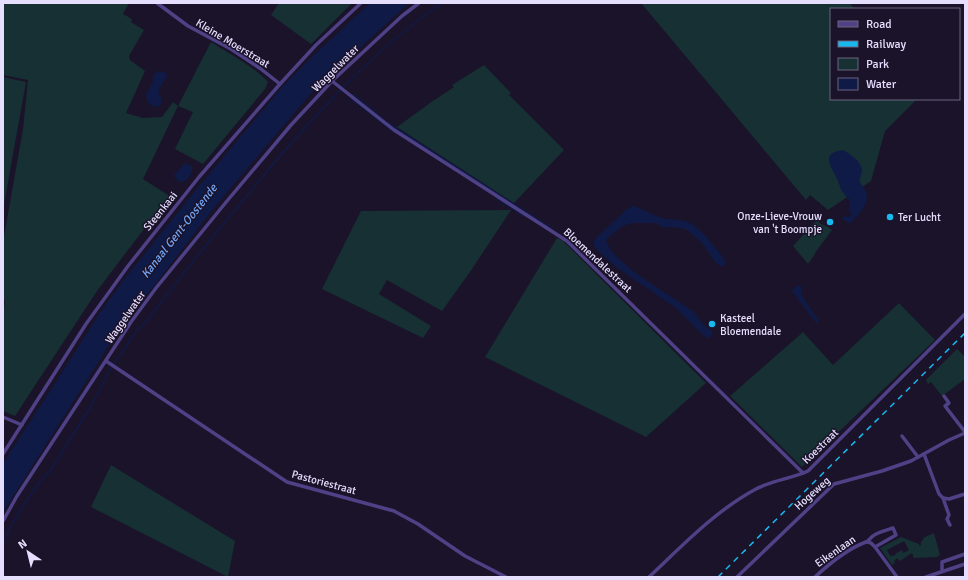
<svg xmlns="http://www.w3.org/2000/svg" width="968" height="580" font-family="Signika,sans-serif">
<style>
.green{fill:#163033;fill-rule:evenodd}
.water{fill:#0f1b46}
.lines{fill:none;stroke-linecap:round;stroke-linejoin:round}
.stream{stroke:#0f1b46;stroke-width:1.5}
.minor{stroke:#4e4185;stroke-width:3.5}
.rail{stroke:#17b9ef;stroke-width:1.5;stroke-dasharray:6 5;stroke-linecap:butt}
.poi-dot{fill:#17b9ef;stroke:#1a132a;stroke-width:1.5}
.labels{text-anchor:middle;stroke-width:3;stroke-linejoin:round;paint-order:stroke}
.street-label{font-size:11px;fill:#e6defd;stroke:#1a132a}
.poi-label{font-size:11px;fill:#e6defd;stroke:#1a132a;text-anchor:start}
.water-label{font-size:12px;font-style:italic;fill:#73a5f5;stroke:#1a132a}
</style>
<rect width="100%" height="100%" fill="#1a132a"/>
<!-- green -->
<g class="green">
<path d="M3,3H129L123,14L132,19L131,22L144,30L129,56L130,60L145,71L126,113L143,118L162,117L173,102L178,106L211,42C228,53 255,67 268,82L265,89L203,164L175,149L193,112L178,106L143,179L171,197L163,205L131,246L97,291L15,416L3,411V309L5,303L3,297V242L23,129L28,80L3,75Z"/>
<path d="M279,3H352L311,44L271,15Z"/>
<path d="M641,3H853L851,5L855,9H831V99H917L885,131L871,181L828,210L810,195L806,200Z"/>
<path d="M484,65L511,93L509,95L564,150L514,203L397,127L430,103L454,87L452,85Z"/>
<path d="M3,77L26,82L3,210Z"/>
<path d="M511,210L470,272L442,311L387,280L379,294L431,326L423,338L322,289L361,211Z"/>
<path d="M822,214L819,223L828,227L832,230L815,253V254L808,264L793,246Z"/>
<path d="M557,238L562,240L706,383L646,437L485,357Z"/>
<path d="M899,303L935,340L802,467L730,396L803,332L833,365Z"/>
<path d="M957,349L965,357V379L942,396L931,382L928,384L926,380Z"/>
<path d="M111,465L235,541L228,577L91,507Z"/>
<path d="M934,533L940,555L937,557L914,558L912,553L900,561L897,558L894,561L895,563L892,565L880,548L901,537L919,544V546L921,545V542L925,537ZM904,541L909,550L903,553L902,550L895,554L896,555L890,556L887,550Z"/>
</g>
<!-- water -->
<g class="water">
<path d="M370,3H409L314,90L217,204L113,339L3,512V463L56,382L99,314L122,282L199,186L283,86L314,55Z"/>
<path d="M160,71L166,73L167,76L158,91L162,101L160,105L154,107L148,103L146,95L153,82V75L157,72Z"/>
<path d="M843,150C850,154 861,161 862,170C862,174 859,178 860,182C861,185 864,187 865,190C872,202 859,213 852,222L849,223L842,219L844,216L848,217L852,214L849,210L850,200C848,198 846,197 844,194C840,189 839,182 836,177C830,164 821,153 843,150Z"/>
<path d="M185,163L192,166C194,173 188,180 181,183L175,178L174,175Z"/>
<path d="M633,206C644,209 652,215 662,218C669,220 677,219 684,221C699,224 717,249 726,262L724,266H720L716,263L702,243L687,230L681,228L663,227L655,223H631L623,226L610,236L606,241C614,265 673,296 695,313L701,322L713,333L710,338H708L702,334L676,308L616,267L598,251L594,246V241L597,237L627,209Z"/>
<path d="M800,285L802,290L801,295L819,321L818,322L816,323L792,291L795,287Z"/>
</g>
<g class="lines">
<!-- stream -->
<g class="stream">
<path d="M353,94L388,123L551,228"/>
<path d="M350,98L394,132"/>
<path d="M496,198L524,216"/>
<path d="M3,543L12,524L27,500L39,483L50,471L91,406L111,368L138,329L146,322C181,276 217,231 254,187C310,120 369,53 442,3"/>
</g>
<!-- minor -->
<g class="minor">
<path d="M157,3L188,26L231,49L261,69L280,84"/>
<path d="M332,81L394,130L567,241L803,473"/>
<path d="M106,361L287,482L394,511L418,524L465,556L506,577"/>
<path d="M944,396L949,403L945,406L965,432"/>
<path d="M3,417L22,425"/>
<path d="M902,436L918,457"/>
<path d="M3,454L86,324L128,266L199,177L280,84L316,45L361,3"/>
<path d="M924,454L939,494L943,498L949,515L947,519L950,525"/>
<path d="M943,498L949,499L965,494"/>
<path d="M3,521L17,496L131,322L156,288L227,201L291,125L332,81L402,16L419,3"/>
<path d="M867,542L871,543L875,547L897,577"/>
<path d="M942,571V562L965,554"/>
<path d="M649,577C682,546 715,511 756,489C772,480 791,479 808,471L965,314"/>
<path d="M737,577L834,484L882,471L911,461L949,440L965,433"/>
<path d="M815,577C830,563 847,549 866,542C869,541 870,538 873,536C878,532 887,530 893,528L896,535L875,547"/>
<path d="M926,577L965,564"/>
</g>
<!-- rail -->
<path class="rail" d="M718,577L965,333"/>
</g>
<!-- markers -->
<g class="poi-dot">
<circle cx="890" cy="217" r="4"/>
<circle cx="830" cy="222" r="4"/>
<circle cx="712" cy="324" r="4"/>
</g>
<g class="labels">
<!-- street labels -->
<g class="street-label">
<text transform="translate(233 43) rotate(31)" y="4">Kleine Moerstraat</text>
<text transform="translate(335 68) rotate(-45)" y="4">Waggelwater</text>
<text transform="translate(160 211) rotate(-51)" y="4">Steenkaai</text>
<text transform="translate(598 260) rotate(43)" y="4">Bloemendalestraat</text>
<text transform="translate(125 317) rotate(-55)" y="4">Waggelwater</text>
<text transform="translate(820 446) rotate(-44)" y="4">Koestraat</text>
<text transform="translate(324 482) rotate(15)" y="4">Pastoriestraat</text>
<text transform="translate(812 493) rotate(-42)" y="4">Hogeweg</text>
<text transform="translate(835 551) rotate(-35)" y="4">Eikenlaan</text>
</g>
<!-- poi labels -->
<g class="poi-label">
<text x="822" y="220" text-anchor="end">Onze-Lieve-Vrouw<tspan x="822" dy="13">van 't Boompje</tspan></text>
<text x="898" y="221">Ter Lucht</text>
<text x="720" y="322">Kasteel<tspan x="720" dy="13">Bloemendale</tspan></text>
</g>
<!-- water labels -->
<g class="water-label">
<text transform="translate(179 231) rotate(-52)" y="4">Kanaal Gent-Oostende</text>
</g>
</g>
<!-- border -->
<rect width="968" height="580" fill="none" stroke="#e6defd" stroke-width="8"/>
<!-- legend -->
<rect x="830" y="8" width="130" height="92" fill="#1a132a" stroke="#6c647e"/>
<rect x="838" y="21" width="20" height="6" fill="#4e4185" stroke="#6c647e"/>
<text x="866" y="28" font-size="12" fill="#e6defd">Road</text>
<rect x="838" y="41" width="20" height="6" fill="#17b9ef" stroke="#6c647e"/>
<text x="866" y="48" font-size="12" fill="#e6defd">Railway</text>
<rect x="838" y="58" width="20" height="12" fill="#163033" stroke="#6c647e"/>
<text x="866" y="68" font-size="12" fill="#e6defd">Park</text>
<rect x="838" y="78" width="20" height="12" fill="#0f1b46" stroke="#6c647e"/>
<text x="866" y="88" font-size="12" fill="#e6defd">Water</text>
<!-- north arrow -->
<g transform="translate(28 552) rotate(325)" stroke="#1a132a" stroke-width="3" paint-order="stroke">
<path d="M0-3L7 15L0 10L-7 15Z" fill="#e6defd"/>
<text y="-6" font-size="11" font-weight="bold" text-anchor="middle" fill="#e6defd">N</text>
</g>
</svg>
